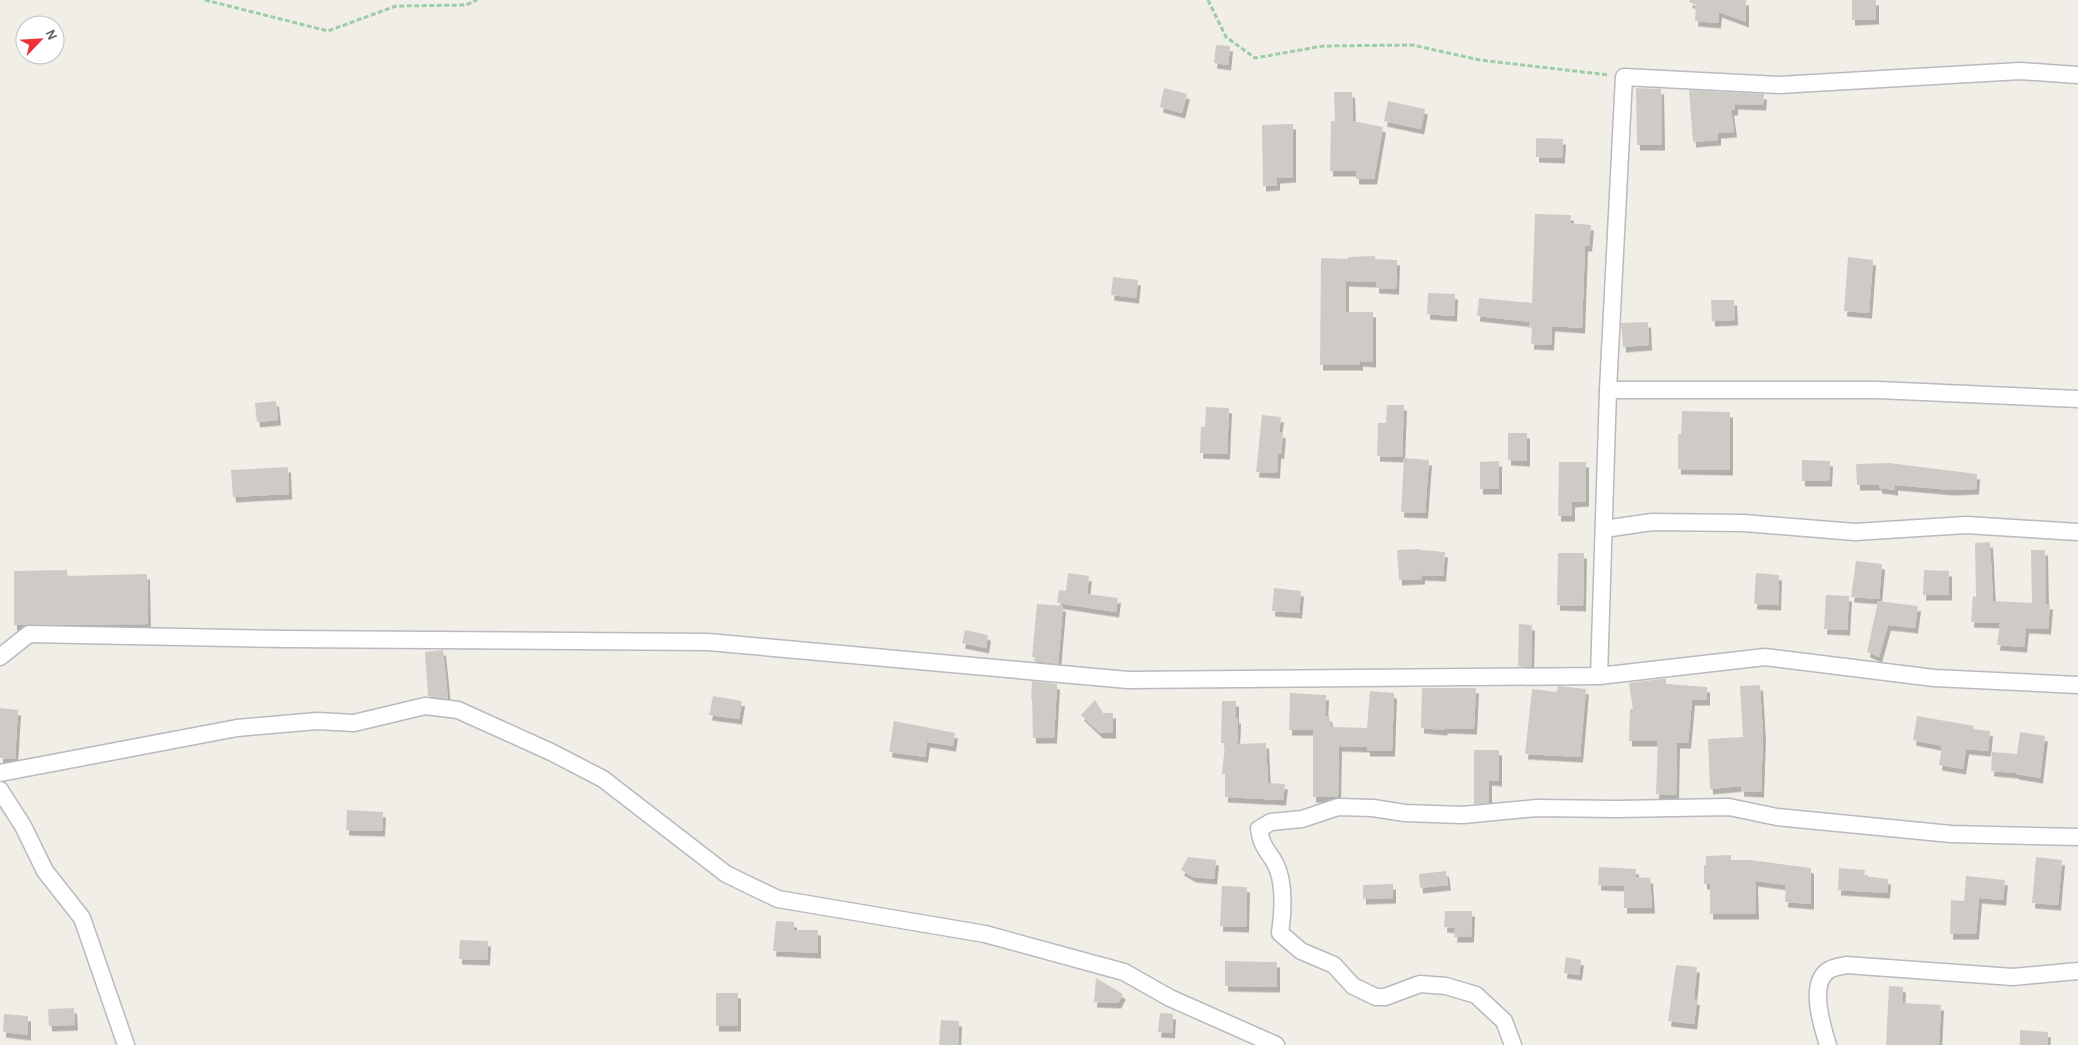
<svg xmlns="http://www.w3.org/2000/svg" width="2078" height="1045" font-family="'Alegreya Sans',sans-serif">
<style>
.building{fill:#cecbc6;filter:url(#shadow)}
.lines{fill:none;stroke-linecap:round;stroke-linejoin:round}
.minor-casing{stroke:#b7babe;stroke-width:19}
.path{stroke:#9dcda6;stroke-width:3;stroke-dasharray:5 2.5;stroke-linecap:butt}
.minor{stroke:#fff;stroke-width:16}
</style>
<defs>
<filter id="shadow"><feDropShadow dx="3" dy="5.5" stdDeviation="0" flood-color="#0004"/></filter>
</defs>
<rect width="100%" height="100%" fill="#f1eee7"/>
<!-- building -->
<g class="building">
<path d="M1690,0H1746V22L1719,12L1718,23L1695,21L1696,5L1689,2Z"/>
<path d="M1852,0H1876V19L1852,20Z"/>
<path d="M1216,45L1230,46L1228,65L1214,63Z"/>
<path d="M1164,88L1187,94L1182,113L1160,107Z"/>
<path d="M1636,88L1661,89L1662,145H1637Z"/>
<path d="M1689,90L1764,94L1763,105L1735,104V110H1731L1734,132L1718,133V140L1693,142Z"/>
<path d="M1334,92H1352L1353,121L1383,127L1374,179H1356V171H1330L1331,121H1335Z"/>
<path d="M1388,101L1425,109L1421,129L1384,121Z"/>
<path d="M1293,124V177L1277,178V185L1263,186L1262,125Z"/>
<path d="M1536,138L1563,139L1562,158L1536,157Z"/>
<path d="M1535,214L1571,215L1570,223L1591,225L1589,246H1585L1582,328L1552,326L1551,345L1531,344L1532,327H1529L1530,322L1477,316L1479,298L1532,303Z"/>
<path d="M1375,256V259L1397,260L1396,289L1376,288V282L1346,281V312H1373V362L1360,361V365H1320L1321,258L1348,259V257Z"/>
<path d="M1848,257L1873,260L1869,313L1844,311Z"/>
<path d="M1113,277L1138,280L1136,298L1111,295Z"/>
<path d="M1428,293L1455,294L1454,316L1427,314Z"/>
<path d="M1711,300H1734L1735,320L1712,321Z"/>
<path d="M1648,322L1649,345L1623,347L1621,323Z"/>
<path d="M276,401L278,420L257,422L255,403Z"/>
<path d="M1387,405H1404L1402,457L1377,456L1378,423H1386Z"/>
<path d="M1206,407L1229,408L1227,454L1200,453L1201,427H1205Z"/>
<path d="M1682,411L1730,412V470L1678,469V434H1681Z"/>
<path d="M1262,415L1281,417L1279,432L1283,433L1281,454L1278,453L1277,473L1256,472Z"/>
<path d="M1508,433H1527V461L1508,460Z"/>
<path d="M1404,458L1429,460L1425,513L1401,512Z"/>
<path d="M1802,460L1830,461L1829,481H1802Z"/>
<path d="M1499,461V489H1480V462Z"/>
<path d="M1559,462H1586V501L1572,502V516H1558Z"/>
<path d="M1889,463L1977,474L1976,489L1951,490L1895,485V490L1879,488V485H1857L1856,464Z"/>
<path d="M288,467L289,494L233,497L231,470Z"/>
<path d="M1990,542L1993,601L2032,603L2031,550H2045L2046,604H2050L2048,629L2026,628L2024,647L1997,645L2000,623L1971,622L1973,596L1976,597L1975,543Z"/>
<path d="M1420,549V550L1445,552L1443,576L1422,575V579L1399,580L1397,550Z"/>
<path d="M1558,553H1584L1583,606L1557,605Z"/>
<path d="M1856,561L1882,564L1879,599L1851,597Z"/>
<path d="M67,570V576L147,574L148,624L14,625V571Z"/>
<path d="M1924,570L1949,571V595H1923Z"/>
<path d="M1068,573L1089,576L1087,594L1118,598L1116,612L1057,603L1059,590L1066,591Z"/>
<path d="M1756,573L1779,575L1778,605L1754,604Z"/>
<path d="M1274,588L1301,591L1299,613L1272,611Z"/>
<path d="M1826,595L1849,596L1847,630L1824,629Z"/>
<path d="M1878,601L1918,606L1915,628L1888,625L1879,657L1867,652Z"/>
<path d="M1037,604L1063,606L1058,664L1034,661L1035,657H1032Z"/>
<path d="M1519,624L1532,625L1531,667L1518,666Z"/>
<path d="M965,630L988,635L986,648L962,643Z"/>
<path d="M443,650L448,699L428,696L425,652Z"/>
<path d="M1661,679H1666V684L1707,687V700H1692L1688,743H1677L1676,795L1656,794L1658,741H1629L1630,709H1633L1629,683Z"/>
<path d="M1032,681L1057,684L1054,738H1033L1032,699H1031Z"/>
<path d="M1760,685L1763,735L1761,792L1741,791V786L1710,789L1708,739L1743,737L1740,686Z"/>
<path d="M1558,686L1586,689L1580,757L1525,754L1532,689L1557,692Z"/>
<path d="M1422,688H1476L1474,729L1445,728L1444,730L1421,728Z"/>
<path d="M1370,691L1394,693L1392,751H1367V747L1339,746L1338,797H1313V730H1289L1290,693L1326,695L1325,717L1329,716L1331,727L1367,728Z"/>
<path d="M713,696L742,701L739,719L709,715Z"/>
<path d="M1095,700L1103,713H1113V733H1100L1081,715Z"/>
<path d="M1222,701H1236V718H1238L1237,744L1266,743L1268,783L1285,784L1283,800L1225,797V774H1222L1225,744H1233L1221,743Z"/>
<path d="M0,708L18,710L15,759L0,758Z"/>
<path d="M1917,716L1974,726L1973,729L1990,731L1988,751L1966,749L1963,769L1939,765L1942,746L1913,740Z"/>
<path d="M894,721L955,733L953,746L927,742L925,757L889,752Z"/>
<path d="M2020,732L2045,736L2040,778L2016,774V773L1991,771L1992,752L2017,754Z"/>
<path d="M1474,750H1499V781L1489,780V803L1474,804Z"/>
<path d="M347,810L383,812L382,831L346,830Z"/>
<path d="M1731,855V860H1750L1811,868V904L1785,902L1786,885L1755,881L1756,914H1710V884H1704V865H1706V856Z"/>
<path d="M1188,857L1216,860L1214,879L1193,877L1181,870Z"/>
<path d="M2036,857L2062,860L2058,905L2032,903Z"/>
<path d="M1599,867L1636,869V877L1650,878L1652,908H1624V886L1598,885Z"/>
<path d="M1839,868L1865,870L1864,876L1888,879L1887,893L1838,890Z"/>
<path d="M1446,871L1448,885L1420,888L1419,874Z"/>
<path d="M1966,876L2005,880L2003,900L1979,898L1976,934H1950L1951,900L1964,901Z"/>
<path d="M1393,884V898L1363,899V885Z"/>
<path d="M1222,886L1247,887L1246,927L1220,926Z"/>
<path d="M1445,911H1472L1471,937H1454L1455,928L1444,927Z"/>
<path d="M776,921L794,922V930H818V953L773,951Z"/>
<path d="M460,940L488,941L487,960L459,959Z"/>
<path d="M1566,957L1581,960L1579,975L1564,973Z"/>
<path d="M1225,961L1277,962V987L1225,986Z"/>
<path d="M1676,965L1697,967L1694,999L1697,1000L1694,1024L1668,1021Z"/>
<path d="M1096,978L1123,994L1118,1003L1094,1002Z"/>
<path d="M1889,986L1903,987L1902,1003L1941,1005L1939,1045H1886Z"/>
<rect x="716" y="993" width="22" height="33"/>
<path d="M74,1008L75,1025L49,1026L48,1009Z"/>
<path d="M1160,1013L1173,1014L1172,1033L1158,1032Z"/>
<path d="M4,1014L28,1016V1035L3,1032Z"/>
<path d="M941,1020L959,1021L958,1045H939Z"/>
<path d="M2020,1030L2048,1032L2047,1045H2020Z"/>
</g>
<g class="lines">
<defs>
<g id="minor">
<path d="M2078,75L2020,71L1779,85L1624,77L1608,390H1878L2078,399"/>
<path d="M1604,529L1652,522L1744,523L1855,532L1966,525L2078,532"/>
<path d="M0,657L29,634L284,639L708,642L1128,680L1599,676L1765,657L1934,678L2078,685"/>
<path d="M1599,676L1608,390"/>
<path d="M0,773L237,728L317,721L354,723L425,706L458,710L551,752L603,779L726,874L778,899L985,934L1124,972L1170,998L1276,1045"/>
<path d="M0,790L23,826L45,871L82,918L126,1045"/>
<path d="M1513,1045L1504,1021L1476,995L1446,986L1420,984L1385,997H1376L1353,986L1334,965L1301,951L1280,933C1283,912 1285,882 1275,863C1266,848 1262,847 1259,829L1271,822L1302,819L1338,807L1373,808L1405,813L1463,815L1537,808L1617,809L1729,807L1777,817L1951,834L2078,837"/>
<path d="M1828,1045C1822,1026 1807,980 1831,969C1835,967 1842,966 1846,965L2013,977L2078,971"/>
</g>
</defs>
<!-- minor casing -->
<use href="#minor" class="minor-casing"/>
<!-- path -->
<g class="path">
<path d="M205,0L328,31L396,6L466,5L477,0"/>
<path d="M1208,0L1226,37L1255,58L1323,46L1412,45L1480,60L1609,75"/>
</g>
<!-- minor -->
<use href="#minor" class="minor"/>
</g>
<!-- north arrow -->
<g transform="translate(40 40) rotate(65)"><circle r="24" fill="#ffffff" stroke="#bfc1c3"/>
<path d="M0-4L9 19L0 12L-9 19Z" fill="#ee3038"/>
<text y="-8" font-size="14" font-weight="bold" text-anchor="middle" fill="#5e6468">N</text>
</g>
</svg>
